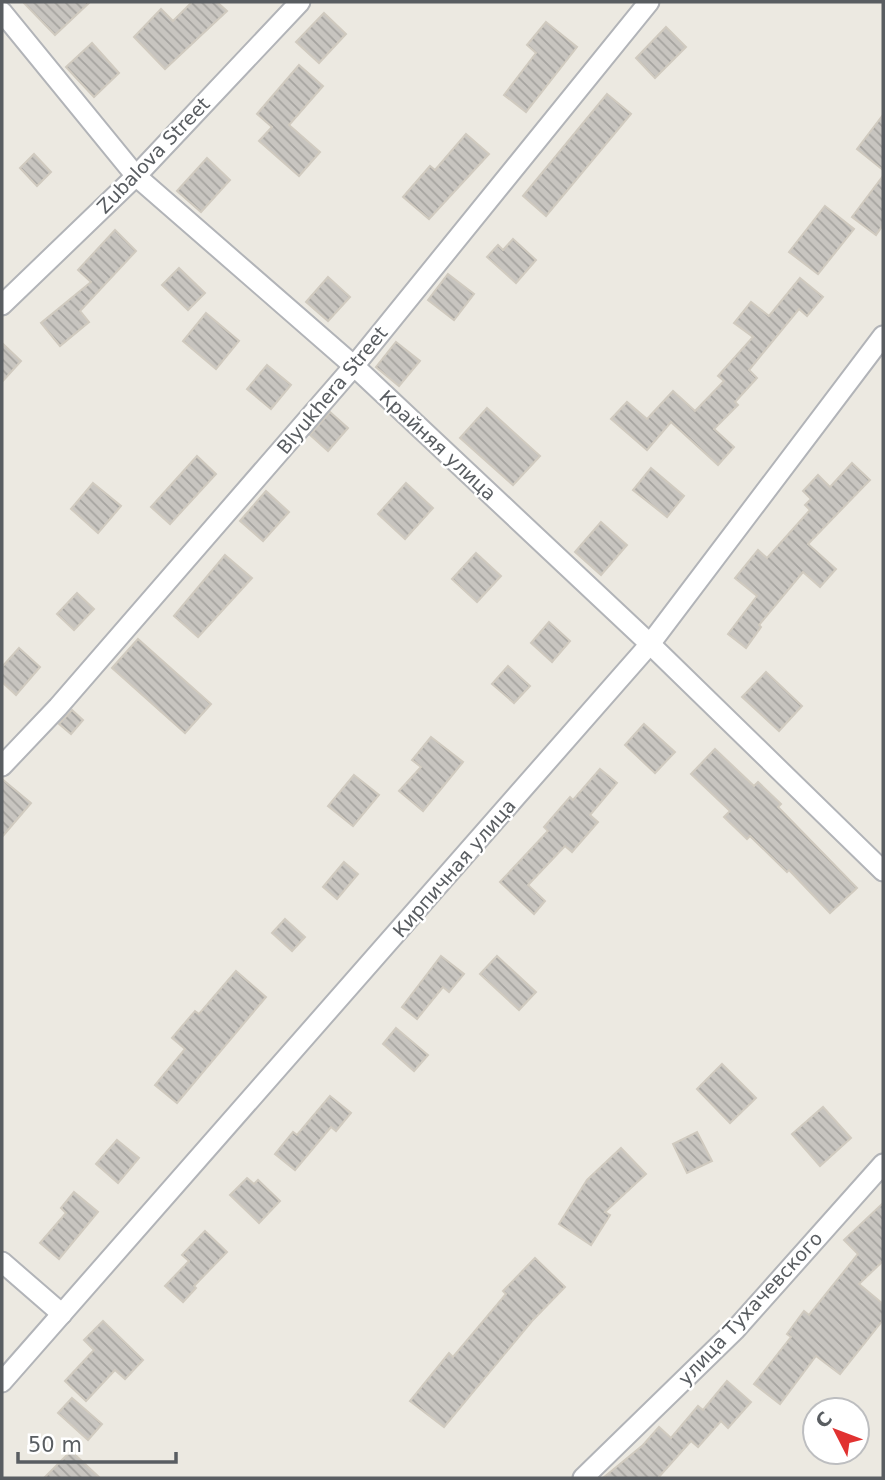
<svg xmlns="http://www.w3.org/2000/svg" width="885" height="1480" font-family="'DejaVu Sans',sans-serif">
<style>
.building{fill:url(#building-back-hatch);stroke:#d0cabf;stroke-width:2}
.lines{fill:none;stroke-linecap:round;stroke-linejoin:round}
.street-casing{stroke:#b2b4b8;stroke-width:23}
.street{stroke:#fff;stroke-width:19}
.labels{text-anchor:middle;stroke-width:5;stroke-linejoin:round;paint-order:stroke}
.street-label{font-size:19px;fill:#595d61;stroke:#fff}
</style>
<defs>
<pattern id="building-back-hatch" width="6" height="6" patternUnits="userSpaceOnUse" patternTransform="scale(1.75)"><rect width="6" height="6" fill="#c8c5c0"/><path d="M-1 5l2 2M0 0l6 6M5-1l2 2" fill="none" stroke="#a5a39f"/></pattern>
</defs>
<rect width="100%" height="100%" fill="#ece9e1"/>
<!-- building -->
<g class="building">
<path d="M23,2H90L55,35Z"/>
<path d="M192,2H217L227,11L165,69L134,37L161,9L173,21Z"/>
<path d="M324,13L346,34L319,63L296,42Z"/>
<path d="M546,22L577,47L526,112L504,95L536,53L527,45Z"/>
<path d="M666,27L686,47L655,78L636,58Z"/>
<path d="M92,43L119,73L94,97L66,67Z"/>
<path d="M299,65L323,86L289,125L320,152L299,176L259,141L272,127L257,114Z"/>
<path d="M607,94L631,114L546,216L523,196Z"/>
<path d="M883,115V170L857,149Z"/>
<path d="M466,134L489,154L429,219L403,197L430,166L435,170Z"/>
<path d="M34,154L51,172L37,186L20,168Z"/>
<path d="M207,158L230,180L201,212L177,191Z"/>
<path d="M883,176V225L876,235L852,217Z"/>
<path d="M825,206L854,229L818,274L789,252Z"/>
<path d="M115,230L136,251L80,311L89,322L60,346L41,323L91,282L78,270Z"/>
<path d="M513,239L536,260L516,283L487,257L498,245L503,250Z"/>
<path d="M179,268L205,293L188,310L162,285Z"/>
<path d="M448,274L474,294L454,320L428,300Z"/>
<path d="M328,277L350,297L328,321L306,302Z"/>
<path d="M800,278L823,297L807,316L799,309L749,370L757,378L735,402L738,405L714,429L734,447L718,465L671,422L647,450L611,419L627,402L647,419L673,391L695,411L724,381L718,376L753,337L734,323L751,302L769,316Z"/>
<path d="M206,313L239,341L216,369L183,341Z"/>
<path d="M396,342L420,361L399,386L376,367Z"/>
<path d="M2,343L21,361L2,382Z"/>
<path d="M267,365L291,385L271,409L247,389Z"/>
<path d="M487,408L540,456L513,485L460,438Z"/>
<path d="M330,412L348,428L328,451L310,435Z"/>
<path d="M197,456L216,474L170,524L151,507Z"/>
<path d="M852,463L870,480L808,544L836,569L820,587L803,572L759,625L761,627L746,648L728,634L757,596L735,578L758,550L767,558L810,510L805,505L811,499L803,491L818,475L830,487Z"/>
<path d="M651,468L684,496L667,517L633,490Z"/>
<path d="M93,483L121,506L98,533L71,509Z"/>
<path d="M406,483L433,508L405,539L378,514Z"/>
<path d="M266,491L289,512L263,541L240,521Z"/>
<path d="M601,522L627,545L601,575L575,552Z"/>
<path d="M476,553L501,576L477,602L452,579Z"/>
<path d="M225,555L252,578L198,637L174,616Z"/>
<path d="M77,593L94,609L74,630L57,614Z"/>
<path d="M549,622L570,641L552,662L531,643Z"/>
<path d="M138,639L211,704L185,733L112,668Z"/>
<path d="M19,648L40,667L16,695L2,682V667Z"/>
<path d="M508,666L530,686L514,703L492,684Z"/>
<path d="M766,672L802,706L779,731L742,697Z"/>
<path d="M72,710L83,720L71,734L59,724Z"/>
<path d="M644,724L675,752L655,773L625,745Z"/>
<path d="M431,737L463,762L423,811L399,791L421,767L412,760Z"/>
<path d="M715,749L754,786L758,782L781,804L778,807L857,888L830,913L789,870L787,872L750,836L747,839L724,817L730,811L691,774Z"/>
<path d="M600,769L617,783L590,815L598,822L572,852L565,846L528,885L545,901L534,914L500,882L548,831L544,827L570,797L573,800Z"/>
<path d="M354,775L379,795L353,826L328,806Z"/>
<path d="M2,779L31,803L2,837Z"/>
<path d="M344,862L358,874L337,899L323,887Z"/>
<path d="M285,919L305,937L292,951L272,933Z"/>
<path d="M441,956L464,974L449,992L443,987L417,1019L402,1007Z"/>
<path d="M497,956L536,992L519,1010L480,974Z"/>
<path d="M236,971L266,997L177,1103L155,1085L185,1049L172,1038L195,1011L199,1014Z"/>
<path d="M396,1028L428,1055L414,1071L383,1044Z"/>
<path d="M722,1064L756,1098L730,1123L697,1089Z"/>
<path d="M330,1096L351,1113L336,1131L331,1127L295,1170L275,1154L293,1132L297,1135Z"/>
<path d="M823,1107L851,1138L820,1166L792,1134Z"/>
<path d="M697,1132L712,1161L687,1173L673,1144Z"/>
<path d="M117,1140L139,1158L118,1183L96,1164Z"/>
<path d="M621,1148L646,1174L605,1212L610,1215L591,1245L559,1224L587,1180Z"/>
<path d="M247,1178L254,1184L258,1180L280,1201L259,1223L230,1195Z"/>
<path d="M74,1192L98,1212L59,1259L40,1243L66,1213L61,1208Z"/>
<path d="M883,1203V1261L859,1284L883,1304V1320L840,1374L816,1356L780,1404L754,1384L791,1337L787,1334L804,1311L809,1315L858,1254L844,1240Z"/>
<path d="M205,1231L227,1252L194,1286L196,1288L183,1302L165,1286L189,1261L182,1255Z"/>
<path d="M535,1258L565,1287L532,1321L444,1427L410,1401L449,1353L453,1357L506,1294L503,1291Z"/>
<path d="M103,1321L143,1360L125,1379L115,1370L86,1401L65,1381L94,1350L84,1340Z"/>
<path d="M727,1381L751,1402L728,1428L721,1421L698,1447L691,1441L658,1478H603L643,1445L659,1427L671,1438L698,1406L703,1410Z"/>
<path d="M72,1398L102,1424L88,1440L58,1413Z"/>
<path d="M71,1451L100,1478H44Z"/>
</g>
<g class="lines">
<defs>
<g id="street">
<path d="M2,12L136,176L354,366L650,644L883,871"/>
<path d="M2,305L136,176L300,2"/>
<path d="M2,766L58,707L354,366L649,2"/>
<path d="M2,1262L62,1314"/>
<path d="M2,1382L650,644L883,336"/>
<path d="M583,1478L735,1330L883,1164"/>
</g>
</defs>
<!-- street casing -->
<use href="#street" class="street-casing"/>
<!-- street -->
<use href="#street" class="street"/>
</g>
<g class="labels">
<!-- street labels -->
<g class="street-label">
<text transform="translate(153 155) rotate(-46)" y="7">Zubalova Street</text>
<text transform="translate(332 390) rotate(-50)" y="7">Blyukhera Street</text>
<text transform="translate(438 445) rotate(43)" y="7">Крайняя улица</text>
<text transform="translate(454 868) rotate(-49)" y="7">Кирпичная улица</text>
<text transform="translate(750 1308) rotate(-47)" y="7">улица Тухачевского</text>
</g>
</g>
<!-- border -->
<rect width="885" height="1480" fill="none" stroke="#595d61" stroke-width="7"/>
<!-- north arrow -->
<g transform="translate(836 1431) rotate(312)"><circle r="33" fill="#ffffff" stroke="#bdbec0" stroke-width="2"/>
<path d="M0-5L12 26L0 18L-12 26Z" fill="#e13231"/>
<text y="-10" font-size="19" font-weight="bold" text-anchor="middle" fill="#595d61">С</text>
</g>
<!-- scale -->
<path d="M18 1452v10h158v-10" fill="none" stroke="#595d61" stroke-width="3.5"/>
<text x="28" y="1452" font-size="21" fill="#595d61" stroke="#ffffff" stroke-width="5" paint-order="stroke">50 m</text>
</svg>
